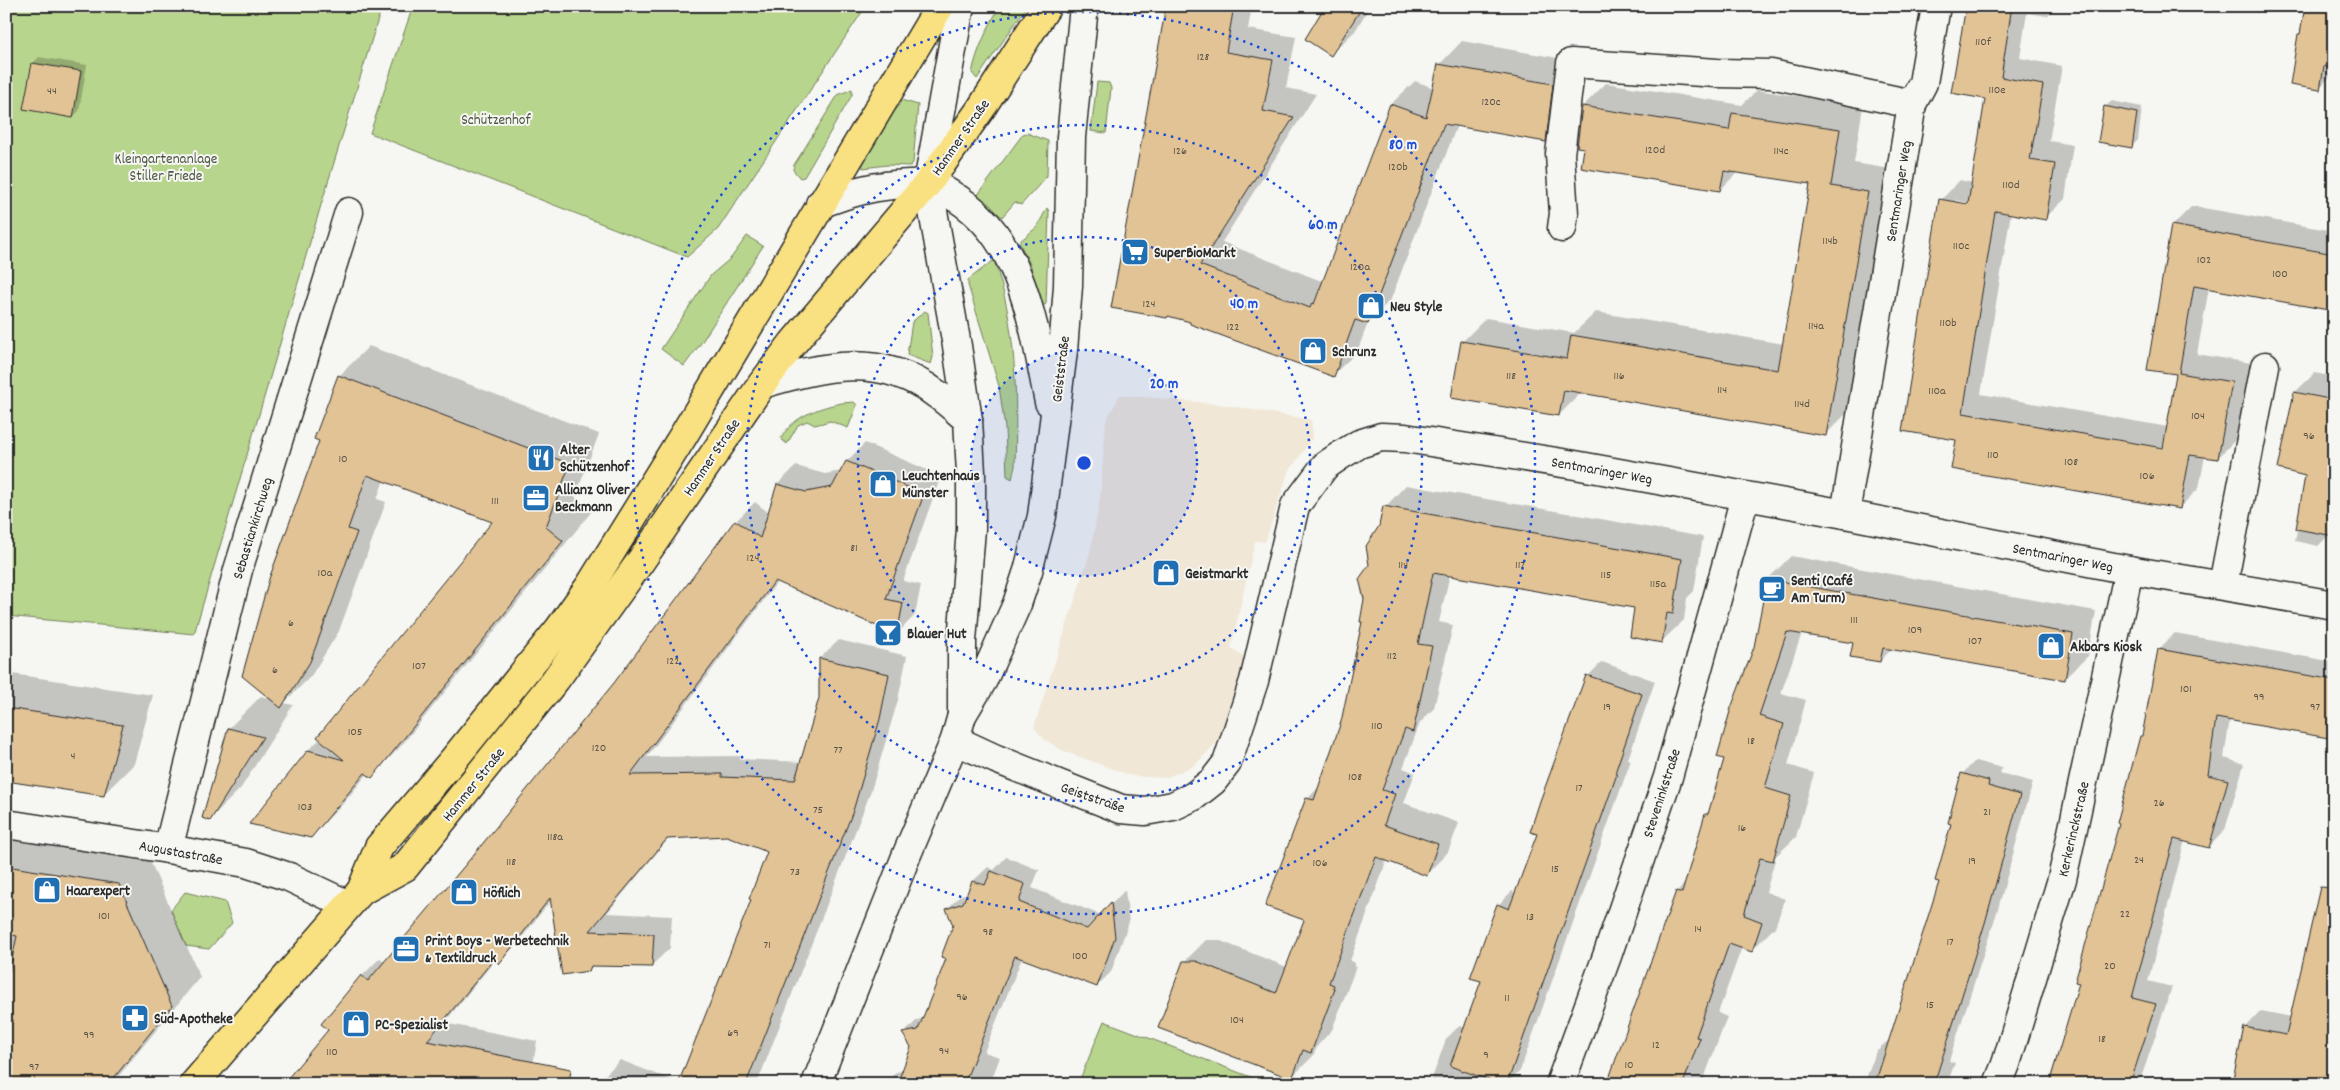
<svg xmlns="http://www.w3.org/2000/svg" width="2340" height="1090" font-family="Dekko,sans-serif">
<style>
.built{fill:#f0e7d6}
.green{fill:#b8d58d;stroke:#72805c}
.shadow{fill:#0003;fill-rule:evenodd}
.building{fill:#e1c395;stroke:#2b2b2b}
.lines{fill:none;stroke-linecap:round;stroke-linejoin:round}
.minor-casing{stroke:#2b2b2b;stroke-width:31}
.major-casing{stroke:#2b2b2b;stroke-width:31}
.minor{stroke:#f6f6f2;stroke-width:28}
.major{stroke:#f9e181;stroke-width:28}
.ring{fill:none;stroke:#1d4ed8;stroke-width:2.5;stroke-dasharray:2.5 5}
.labels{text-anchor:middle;stroke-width:4;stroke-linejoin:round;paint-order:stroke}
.number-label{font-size:12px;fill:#585146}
.park-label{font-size:15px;fill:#4e5644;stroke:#f6f6f2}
.street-label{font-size:15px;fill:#2b2b2b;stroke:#f6f6f2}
.poi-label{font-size:15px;font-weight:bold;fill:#2b2b2b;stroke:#f6f6f2;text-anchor:start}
.centre{fill:#1d4ed8;stroke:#f6f6f2;stroke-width:2.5}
.ring-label{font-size:15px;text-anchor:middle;font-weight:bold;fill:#1d4ed8;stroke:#f6f6f2;stroke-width:4;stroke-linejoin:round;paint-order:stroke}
</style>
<rect width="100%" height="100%" fill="#f6f6f2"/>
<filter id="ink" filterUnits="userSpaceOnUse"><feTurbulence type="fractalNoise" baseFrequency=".02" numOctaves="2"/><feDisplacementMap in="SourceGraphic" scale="10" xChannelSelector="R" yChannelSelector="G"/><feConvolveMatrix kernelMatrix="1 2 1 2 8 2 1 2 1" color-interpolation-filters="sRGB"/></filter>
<g filter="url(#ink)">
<!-- built -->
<path class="built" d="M1120,395L1219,404L1311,420L1313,437L1288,473L1265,542L1255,541L1231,648L1244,656L1228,724L1218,741L1195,765L1165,778L1132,776L1061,750L1044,739L1034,727L1090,553L1100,499L1106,421Z"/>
<!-- green -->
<g class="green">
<path d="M6,6H382L321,205L194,634L6,616Z"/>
<path d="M413,6H866L718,229L687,257L370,133Z"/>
<path d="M1000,6H1027L977,79L972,73C977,49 988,27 1000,6Z"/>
<path d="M1097,82L1109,83L1111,88L1106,133L1091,131Z"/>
<path d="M852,89V95L804,177L800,178L793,170L794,165L838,95Z"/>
<path d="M901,100L918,105L913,163L910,166L887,165L863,168L862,163Z"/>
<path d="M1027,133L1048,141L1047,176L1021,205L1015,202L1002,217L977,196L1023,134Z"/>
<path d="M1047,208L1049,211L1046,304L1041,307L1037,303L1031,266L1019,242L1037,227Z"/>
<path d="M747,236L763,246L701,343L684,366L661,349L711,275L731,258Z"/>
<path d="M994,260C1017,326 1017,396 1015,466L1012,479L1007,476L1005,428L999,386L968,285V280Z"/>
<path d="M925,311L928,313L933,357L931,364L907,355L912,322Z"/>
<path d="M842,403L854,402L857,405L848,428L830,421L815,425L807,421L798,425L787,444L781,439C791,417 820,407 842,403Z"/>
<path d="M185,892L225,902L232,923L209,949L186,946L171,910Z"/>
<path d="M1104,1021L1269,1084H1078Z"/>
</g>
<!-- shadow -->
<g class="shadow">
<path d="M1167,6H1252L1248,29L1296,37L1286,88L1316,94L1222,242L1324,282L1391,104L1415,81L1434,88L1439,65L1462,41L1575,61L1569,117L1545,140L1457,125L1391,299L1368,323L1357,352L1333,375L1192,321L1168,315Z"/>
<path d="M1327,6H1370L1355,31L1331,54Z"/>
<path d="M1967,6H2057L2047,16L2027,13L2020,58L2062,66L2049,141L2073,145L2065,199L2045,218L2011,213L1981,394L2168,427L2178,373L2149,369L2173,225L2192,206L2334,231V310L2209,288L2197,354L2251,363L2237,438L2218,458L2205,456L2199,488L2180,507L1957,439L1941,200L1960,180L1973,183L1987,98ZM1955,200L1974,204V206L1955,203Z"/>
<path d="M2302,31L2333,67L2331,76L2319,88L2299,35Z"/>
<path d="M39,57L87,65L79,111L73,117L33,63Z"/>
<path d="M1606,83L1742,105L1757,90L1863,106L1854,163L1891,169L1849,411L1826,434L1582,392L1559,415L1462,342L1486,318L1574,333L1596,312L1784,344L1811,183L1738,172L1720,190L1586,147L1583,106Z"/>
<path d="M2112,101L2142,107L2138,140L2132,146L2105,107Z"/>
<path d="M369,346L599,434L575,497L592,511L401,746L372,776L368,773L341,806L311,836L308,750L320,739L494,521L384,480L377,499L386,502L339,631L311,676L284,703L293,705L241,788L209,820L229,728L261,696L274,700L321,440L339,376Z"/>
<path d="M2315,373L2334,377V534H2330L2318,546L2295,541L2307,475L2279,468L2295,392Z"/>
<path d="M865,443L941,476L903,581L921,585L915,615L897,634L778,581L647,757L740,756V759L802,762L820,699V658L839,640L907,656L898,700L871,791L757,1084H599L601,1079L620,1060L680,1083L753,899L769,852L727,835L670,837L607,913L672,916L670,948L651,966L594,965L589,970L551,900L517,944L499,962L496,959L444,1023L537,1041L530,1082L330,1030L362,976L380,958L385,962L615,684L736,521L755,502L769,513L778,484L796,466L825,474L842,471L847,461Z"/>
<path d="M1406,485L1703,537L1694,591L1687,598L1684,620L1662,641L1636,607L1450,574L1439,622L1453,625L1434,708L1420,723L1403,768L1415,773L1404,803L1459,823L1448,852L1427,874L1387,860L1350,961L1355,963L1354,966L1356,967L1332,1030L1318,1045L1313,1056L1292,1077L1184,962L1206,940H1218L1287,967L1306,919L1307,799L1320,786L1342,722L1363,621L1371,565L1385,507Z"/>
<path d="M1791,556L2096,611L2088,656L2064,679L1893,648L1880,661L1854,642L1802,633L1781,693L1806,700L1788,765L1814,773L1796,837L1776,856L1766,892L1785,899L1775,927L1752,950L1742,947L1718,1013L1727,1017L1702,1084H1608L1677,891L1686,882L1706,814L1710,810L1755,647L1768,579Z"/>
<path d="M2175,633L2334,662V737L2230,719L2224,758L2244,764L2225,830L2209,847L2185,840L2148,981L2172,987L2139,1084H2048L2081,982L2141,737L2144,734L2159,649Z"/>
<path d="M1602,662L1655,681L1628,759L1631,760L1520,1071L1507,1084H1430L1446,1039L1460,1025L1466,1027L1482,980L1498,905L1512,891L1517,893L1538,834L1588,676Z"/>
<path d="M6,673L153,695L134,764L103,795L6,780Z"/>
<path d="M1975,761L2002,768L2000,773L2033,782L1998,909L1949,1061L1955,1063L1947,1084H1864L1876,1051L1890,1039L1940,881L1962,774Z"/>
<path d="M6,833L148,856L200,977L112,1084H6Z"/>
<path d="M1006,857L1039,870L1032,888L1101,915L1125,890L1129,922L1111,972L1097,986L1022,958L984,1052L1000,1057L990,1084H885L896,1072L904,1071L913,1047L903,1034L917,1020L924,1018L948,958L955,925L947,909L961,895L969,893L973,881L988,867L994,870Z"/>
<path d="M2334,887V1084L2245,1028L2261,1011L2292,1017Z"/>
</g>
<!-- building -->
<g class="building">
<path d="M1166,6H1234L1226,52L1273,60L1263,111L1294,117L1200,265L1310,308L1312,303L1314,304L1390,104L1426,117L1438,64L1553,84L1546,142L1444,124L1368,324L1355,320L1334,377L1190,324V322L1168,316L1167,318L1111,308Z"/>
<path d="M1325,6H1363L1331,56L1305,39Z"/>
<path d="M1966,6H2012L2001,77L2043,85L2030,160L2055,164L2046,220L1995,211L1963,413L2163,448L2176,374L2147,370L2171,225L2334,254V311L2194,286L2179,373L2232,382L2218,459L2190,455L2180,509L1951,469L1956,440L1902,431L1939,199L1968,204L1985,99L1951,93Z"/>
<path d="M2305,6H2334V68L2324,66L2320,90L2290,85L2298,34H2300Z"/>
<path d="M32,63L81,71L73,118L23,109Z"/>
<path d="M1582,106L1729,130L1732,113L1840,129L1831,186L1868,192L1826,436L1564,390L1559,416L1451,398L1461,341L1567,359L1571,335L1778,370L1810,184L1724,171L1720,191L1581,168L1584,148L1577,147Z"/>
<path d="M2104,106L2137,113L2132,148L2098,142Z"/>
<path d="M338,375L570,464L546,527L563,541L372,778L365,773L311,838L249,824L308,750L344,760L317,737L492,522L367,475L348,529L357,532L332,603L310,662L281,708L242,676L269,579L319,441L314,439Z"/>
<path d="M2294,392L2334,400V536L2296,529L2305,476L2278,469Z"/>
<path d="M846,461L924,494L886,599L903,603L897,635L775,581L630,775L722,774V777L795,780L819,698V658L889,674L880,719L853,811L746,1084H678L751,900L749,899L767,852L727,836L667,839L590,931L654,934L652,967L591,966L589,971L562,975L550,898L499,964L494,959L427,1041L571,1069L569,1084H283L328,1030L321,1024L361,975L368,981L466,864L614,683L735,520L760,538L777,484L806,492L832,487Z"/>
<path d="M1383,506L1682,559L1673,614L1667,613L1662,643L1630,637L1634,608L1433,573L1418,644L1432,646L1413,732L1405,729L1382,790L1395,794L1384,825L1438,844L1427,876L1376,857L1329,983L1334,985L1333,988L1335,989L1311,1053L1303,1050L1292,1079L1158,1028L1183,961H1196L1276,993L1304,920L1265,906L1306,798L1314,800L1341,722L1362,622H1360L1364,599L1359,579L1369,565L1366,546L1379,526Z"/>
<path d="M1767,579L2073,634L2065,680L1883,648L1880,662L1850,657L1853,643L1787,632L1759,716L1784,724L1765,788L1791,796L1773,861L1760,858L1744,915L1762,922L1752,952L1729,944L1696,1037L1700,1038L1683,1084H1607L1676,891L1682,893L1705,814H1708L1724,759L1717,757L1731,708L1754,647Z"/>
<path d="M2158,649L2334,680V739L2216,718L2208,775L2228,780L2209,848L2174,839L2132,998L2156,1004L2130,1084H2049L2079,983L2075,982L2119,824L2117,823L2140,736H2142Z"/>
<path d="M1586,675L1642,694L1615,773L1617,774L1507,1084H1500L1450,1066L1481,981L1470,978L1497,904L1509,909L1537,834L1530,832L1540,801Z"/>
<path d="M6,708L123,725L104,796L6,781Z"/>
<path d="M228,728L263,737L210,821L202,818Z"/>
<path d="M1961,773L1989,781L1988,786L2020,795L1985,923L1934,1084H1875L1939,882L1935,881L1951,824L1948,823Z"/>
<path d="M6,866L119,884L172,1006L109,1084H6V986L17,936L6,934Z"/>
<path d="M991,871L1025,884L1019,902L1087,929L1111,902L1115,937L1097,987L1015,956L964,1084H897L911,1047L902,1033L918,1030L946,959L941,957L953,925L946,909L963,903L972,881L985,885Z"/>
<path d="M2320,887L2334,888V1084H2232L2244,1027L2286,1035Z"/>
</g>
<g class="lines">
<defs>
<g id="minor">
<path d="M960,6L928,183L957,346L968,420L971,473V529L962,641V715"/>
<path d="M820,204C851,192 875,185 909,184C915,184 922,182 928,183C938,185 949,194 958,199C1025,243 1034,331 1049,402"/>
<path d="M1562,228L1564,214L1560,154L1571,63L1717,73L1771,74L1912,104"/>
<path d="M762,384C823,366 880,352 935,393C947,401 957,411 968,420"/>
<path d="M1845,514L1912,104L1923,83L1936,6"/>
<path d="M2223,585L2265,366"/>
<path d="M955,740L996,759L1121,809L1145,811L1173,806L1194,796L1213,781L1227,763L1254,681L1295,506L1325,466L1341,455L1359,444L1381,437L1405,438L1575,465L1845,514L2129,570L2334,605"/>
<path d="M6,824L168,849L246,863L289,877L348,905"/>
<path d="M168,849L238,570L349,212"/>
<path d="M816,1084L907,854L955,740L962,715L983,680L1017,604L1028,571L1042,516L1063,351L1068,286L1071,137L1084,6"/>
<path d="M1560,1084L1607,956L1668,777L1745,497"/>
<path d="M1998,1084L2006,1064L2062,879L2129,570"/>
</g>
<g id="major">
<path d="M361,891L379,847L454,759L559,629L591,584L683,436L940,6"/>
<path d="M194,1084L361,891L405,867L556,679L640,562L762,384L793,343L928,183L980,110L1047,6"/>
</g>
</defs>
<!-- minor casing -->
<use href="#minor" class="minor-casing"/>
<!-- major casing -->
<use href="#major" class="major-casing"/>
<!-- minor -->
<use href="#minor" class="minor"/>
<!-- major -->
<use href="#major" class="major"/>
</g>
</g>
<!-- distance rings -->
<circle cx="1084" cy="463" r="113" fill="#1d4ed8" fill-opacity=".12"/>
<g class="ring">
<circle cx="1084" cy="463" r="113"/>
<circle cx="1084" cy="463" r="226"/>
<circle cx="1084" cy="463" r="338"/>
<circle cx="1084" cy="463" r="451"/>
</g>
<!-- icons -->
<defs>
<symbol id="supermarket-square" viewBox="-11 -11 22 22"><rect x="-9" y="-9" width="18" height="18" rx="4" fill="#1f6fb2" stroke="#f6f6f2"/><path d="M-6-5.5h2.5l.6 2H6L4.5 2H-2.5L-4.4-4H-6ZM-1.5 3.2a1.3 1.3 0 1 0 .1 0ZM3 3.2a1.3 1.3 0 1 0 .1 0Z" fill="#fff"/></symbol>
<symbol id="shop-square" viewBox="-11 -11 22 22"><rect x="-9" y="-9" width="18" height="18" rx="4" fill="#1f6fb2" stroke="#f6f6f2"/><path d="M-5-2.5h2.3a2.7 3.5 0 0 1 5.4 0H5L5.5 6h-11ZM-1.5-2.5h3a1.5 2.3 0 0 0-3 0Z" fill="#fff"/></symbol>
<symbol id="restaurant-square" viewBox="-11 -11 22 22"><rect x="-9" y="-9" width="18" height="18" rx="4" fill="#1f6fb2" stroke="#f6f6f2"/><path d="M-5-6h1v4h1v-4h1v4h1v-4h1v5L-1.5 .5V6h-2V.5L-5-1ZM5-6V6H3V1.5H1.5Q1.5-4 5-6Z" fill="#fff"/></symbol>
<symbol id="office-square" viewBox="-11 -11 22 22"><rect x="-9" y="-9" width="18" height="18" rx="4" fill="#1f6fb2" stroke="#f6f6f2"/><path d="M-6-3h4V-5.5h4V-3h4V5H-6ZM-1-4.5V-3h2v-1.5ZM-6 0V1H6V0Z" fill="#fff"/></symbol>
<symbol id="cafe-square" viewBox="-11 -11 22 22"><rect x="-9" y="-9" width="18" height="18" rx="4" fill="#1f6fb2" stroke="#f6f6f2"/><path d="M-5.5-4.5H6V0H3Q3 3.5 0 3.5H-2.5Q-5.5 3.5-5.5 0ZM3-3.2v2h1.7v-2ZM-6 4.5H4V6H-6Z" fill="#fff"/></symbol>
<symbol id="bar-square" viewBox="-11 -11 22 22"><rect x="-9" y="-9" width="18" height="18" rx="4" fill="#1f6fb2" stroke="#f6f6f2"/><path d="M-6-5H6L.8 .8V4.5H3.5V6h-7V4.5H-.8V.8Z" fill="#fff"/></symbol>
<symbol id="pharmacy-square" viewBox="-11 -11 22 22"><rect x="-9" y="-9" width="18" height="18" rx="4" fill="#1f6fb2" stroke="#f6f6f2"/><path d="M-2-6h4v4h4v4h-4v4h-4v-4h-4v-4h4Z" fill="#fff"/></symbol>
</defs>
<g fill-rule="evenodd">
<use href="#supermarket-square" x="1119" y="236" width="32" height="32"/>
<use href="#shop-square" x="1355" y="290" width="32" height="32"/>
<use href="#shop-square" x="1297" y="335" width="32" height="32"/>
<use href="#restaurant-square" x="525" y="442" width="32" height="32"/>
<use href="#shop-square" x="867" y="468" width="32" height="32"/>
<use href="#office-square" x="520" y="482" width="32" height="32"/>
<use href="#shop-square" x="1150" y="557" width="32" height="32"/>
<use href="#cafe-square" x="1756" y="573" width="32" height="32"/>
<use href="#bar-square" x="872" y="617" width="32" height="32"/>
<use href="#shop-square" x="2035" y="630" width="32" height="32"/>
<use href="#shop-square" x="31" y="874" width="32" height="32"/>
<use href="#shop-square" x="448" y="876" width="32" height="32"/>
<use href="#office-square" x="390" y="933" width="32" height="32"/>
<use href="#pharmacy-square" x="119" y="1002" width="32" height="32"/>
<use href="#shop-square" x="340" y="1008" width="32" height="32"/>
</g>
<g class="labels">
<!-- number labels -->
<g class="number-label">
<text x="1983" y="45">110f</text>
<text x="1203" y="60">128</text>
<text x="1997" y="93">110e</text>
<text x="52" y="94">44</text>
<text x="1491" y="105">120c</text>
<text x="1655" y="153">120d</text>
<text x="1180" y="154">126</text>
<text x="1781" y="154">114c</text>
<text x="1398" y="170">120b</text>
<text x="2011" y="188">110d</text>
<text x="1830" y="244">114b</text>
<text x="1961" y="249">110c</text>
<text x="2204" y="263">102</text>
<text x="1360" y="270">120a</text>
<text x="2280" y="277">100</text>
<text x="1149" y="307">124</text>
<text x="1948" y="326">110b</text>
<text x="1816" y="329">114a</text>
<text x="1233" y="330">122</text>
<text x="1511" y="379">118</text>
<text x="1619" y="379">116</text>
<text x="1722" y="393">114</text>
<text x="1937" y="394">110a</text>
<text x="1802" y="407">114d</text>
<text x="2198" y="419">104</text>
<text x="2309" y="439">96</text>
<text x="1993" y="458">110</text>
<text x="343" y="462">10</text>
<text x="2071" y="465">108</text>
<text x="2147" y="479">106</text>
<text x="495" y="504">111</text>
<text x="854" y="551">81</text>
<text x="753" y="561">124</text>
<text x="1403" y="568">114</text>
<text x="1520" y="568">117</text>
<text x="325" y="576">10a</text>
<text x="1606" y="578">115</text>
<text x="1658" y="587">115a</text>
<text x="1854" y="623">111</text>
<text x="291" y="626">6</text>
<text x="1915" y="633">109</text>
<text x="1975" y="644">107</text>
<text x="1392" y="659">112</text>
<text x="673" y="664">122</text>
<text x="419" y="669">107</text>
<text x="275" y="673">6</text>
<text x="2186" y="692">101</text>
<text x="2259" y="700">99</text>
<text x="1607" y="710">19</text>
<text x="2315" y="710">97</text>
<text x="1377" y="729">110</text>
<text x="355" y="735">105</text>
<text x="1751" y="744">18</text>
<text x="599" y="751">120</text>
<text x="838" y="753">77</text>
<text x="73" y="759">4</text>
<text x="1355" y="780">108</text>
<text x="1579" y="791">17</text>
<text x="2159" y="806">26</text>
<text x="305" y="810">103</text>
<text x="818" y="813">75</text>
<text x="1987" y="815">21</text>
<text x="1742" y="831">16</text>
<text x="555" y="840">118a</text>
<text x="2139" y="863">24</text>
<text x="1972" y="864">19</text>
<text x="511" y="865">118</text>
<text x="1320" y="866">106</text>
<text x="1555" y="872">15</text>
<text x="795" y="875">73</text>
<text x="2125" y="917">22</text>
<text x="104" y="919">101</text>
<text x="1530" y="920">13</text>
<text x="1698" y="932">14</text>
<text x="988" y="935">98</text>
<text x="1950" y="945">17</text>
<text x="767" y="948">71</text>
<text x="1080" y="959">100</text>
<text x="2110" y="969">20</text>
<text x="962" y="1000">96</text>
<text x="1507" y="1001">11</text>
<text x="1930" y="1008">15</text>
<text x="1237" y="1023">104</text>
<text x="733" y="1036">69</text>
<text x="89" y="1038">99</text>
<text x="2102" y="1042">18</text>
<text x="1656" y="1048">12</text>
<text x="944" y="1054">94</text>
<text x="332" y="1055">110</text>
<text x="1486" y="1058">9</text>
<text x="1629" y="1068">10</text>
<text x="34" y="1070">97</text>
</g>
<!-- park labels -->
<g class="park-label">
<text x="496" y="124">Schützenhof</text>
<text x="166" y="163">Kleingartenanlage<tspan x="166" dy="17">Stiller Friede</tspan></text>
</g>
<!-- street labels -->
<g class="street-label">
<text transform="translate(960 137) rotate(-55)" y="5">Hammer Straße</text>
<text transform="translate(1898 191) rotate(-81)" y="5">Sentmaringer Weg</text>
<text transform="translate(1060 369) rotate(-83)" y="5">Geiststraße</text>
<text transform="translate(711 457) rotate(-56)" y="5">Hammer Straße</text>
<text transform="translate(1602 470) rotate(10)" y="5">Sentmaringer Weg</text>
<text transform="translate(252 528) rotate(-73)" y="5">Sebastiankirchweg</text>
<text transform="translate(2063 557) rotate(11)" y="5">Sentmaringer Weg</text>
<text transform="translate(473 784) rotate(-51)" y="5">Hammer Straße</text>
<text transform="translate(1661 793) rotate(-72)" y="5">Steveninkstraße</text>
<text transform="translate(1093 797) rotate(19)" y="5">Geiststraße</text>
<text transform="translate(2073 829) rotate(-77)" y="5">Kerkerinckstraße</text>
<text transform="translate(181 852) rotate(10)" y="5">Augustastraße</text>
</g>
<!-- poi labels -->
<g class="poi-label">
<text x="1154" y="257">SuperBioMarkt</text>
<text x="1390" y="311">Neu Style</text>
<text x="1332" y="356">Schrunz</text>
<text x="560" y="454">Alter<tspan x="560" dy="17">Schützenhof</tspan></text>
<text x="902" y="480">Leuchtenhaus<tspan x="902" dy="17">Münster</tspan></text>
<text x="555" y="494">Allianz Oliver<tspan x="555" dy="17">Beckmann</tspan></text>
<text x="1185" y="578">Geistmarkt</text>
<text x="1791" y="585">Senti (Café<tspan x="1791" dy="17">Am Turm)</tspan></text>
<text x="907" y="638">Blauer Hut</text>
<text x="2070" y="651">Akbars Kiosk</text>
<text x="66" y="895">Haarexpert</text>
<text x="483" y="897">Höflich</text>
<text x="425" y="945">Print Boys - Werbetechnik<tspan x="425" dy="17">&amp; Textildruck</tspan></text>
<text x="154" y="1023">Süd-Apotheke</text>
<text x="375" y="1029">PC-Spezialist</text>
</g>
</g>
<circle cx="1084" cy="463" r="8" class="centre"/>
<g class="ring-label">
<text x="1403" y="149">80 m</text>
<text x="1323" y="229">60 m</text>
<text x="1244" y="308">40 m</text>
<text x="1164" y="388">20 m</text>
</g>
<!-- margin -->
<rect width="2340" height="1090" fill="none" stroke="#f6f6f2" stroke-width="25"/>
<rect x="12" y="12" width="2315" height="1065" fill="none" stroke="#2b2b2b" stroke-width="2" filter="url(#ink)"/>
</svg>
